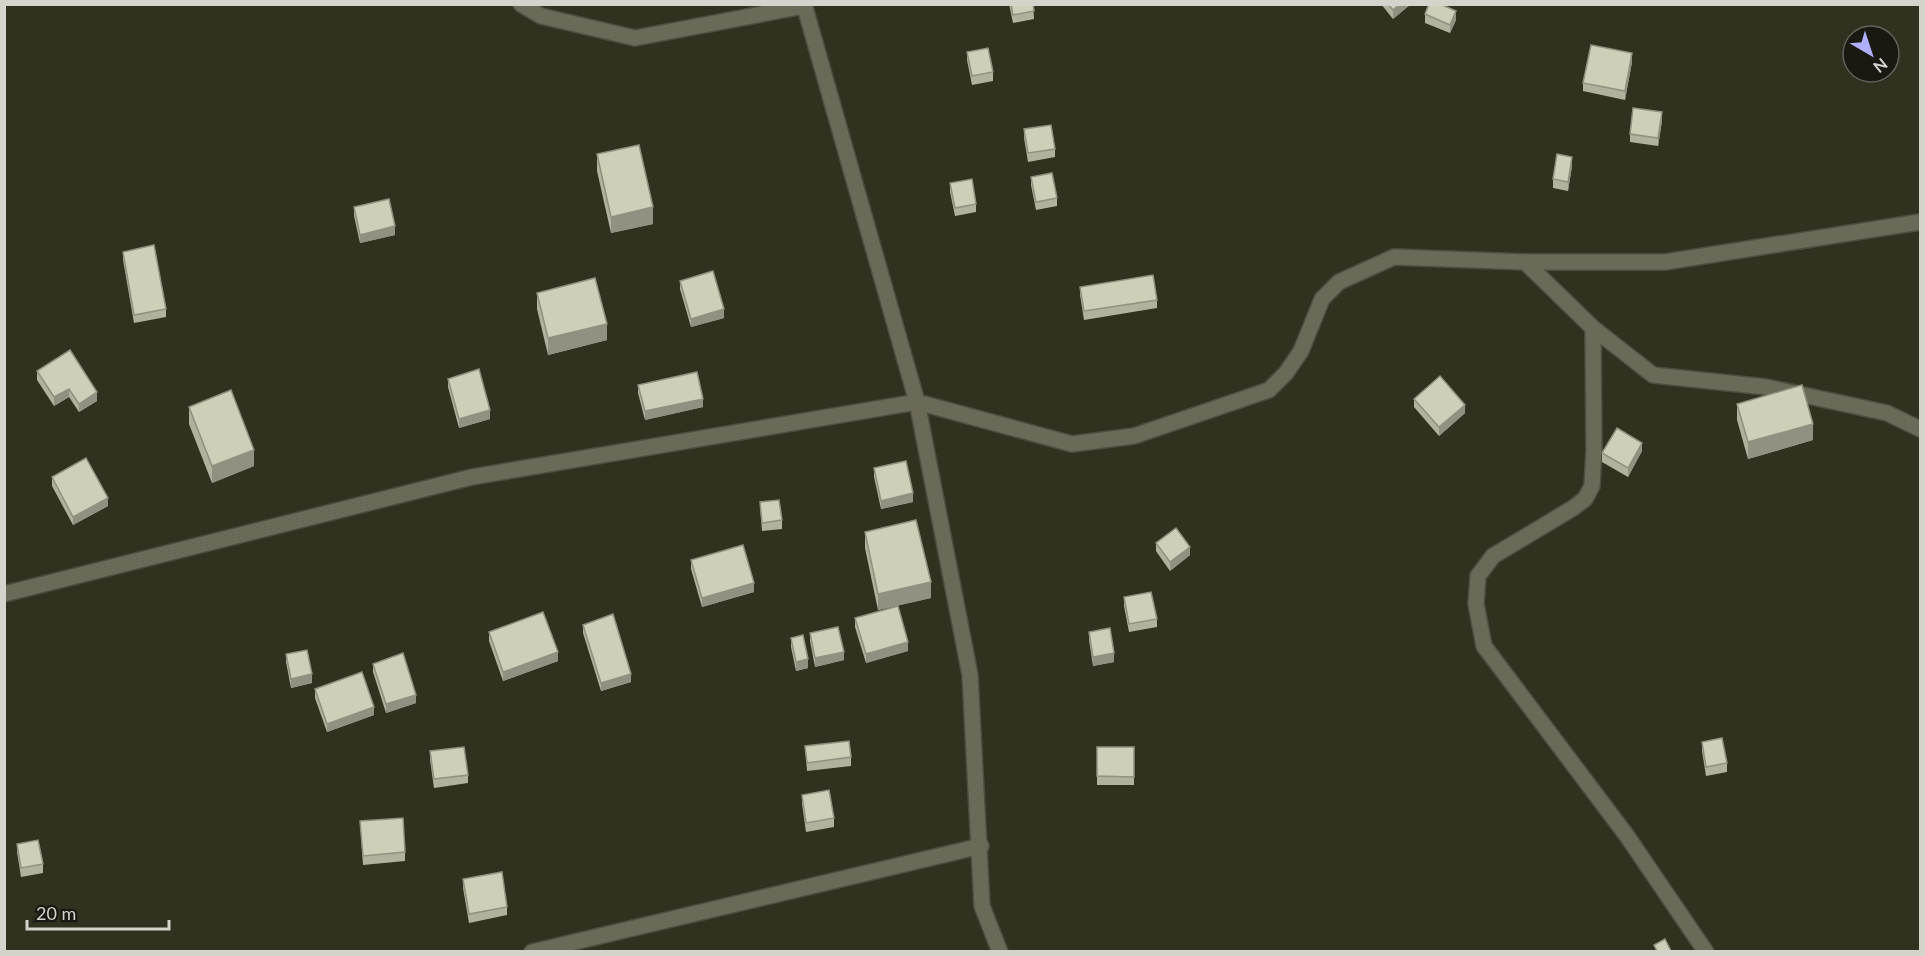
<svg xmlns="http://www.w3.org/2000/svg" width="1925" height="956" font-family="Lato,sans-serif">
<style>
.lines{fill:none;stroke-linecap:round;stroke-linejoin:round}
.street-casing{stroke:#4e4d3f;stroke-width:18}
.street{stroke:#6b6957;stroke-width:15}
.wall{fill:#b2b19e}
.shaded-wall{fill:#919081}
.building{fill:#cfceb8;stroke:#919081;stroke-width:1.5}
</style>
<rect width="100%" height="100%" fill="#323120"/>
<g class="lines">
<defs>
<g id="street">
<path d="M521,4L541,16L635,38L804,6"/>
<path d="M804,4L917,402L970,675L982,906L1000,952"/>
<path d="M1525,262L1593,328L1653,375L1766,387L1887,413L1920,429"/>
<path d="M1593,328L1594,450L1592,486L1585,499L1573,508L1493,556L1478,576L1476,604L1484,646L1627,836L1706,952"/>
<path d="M4,594L472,477L917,402L1072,444L1134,436L1269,390L1286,373L1301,351L1322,299L1339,282L1394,257L1525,262H1665L1920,222"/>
<path d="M532,952L981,846"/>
</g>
</defs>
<!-- street casing -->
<use href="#street" class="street-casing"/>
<!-- street -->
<use href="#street" class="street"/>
</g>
<!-- wall -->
<g class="wall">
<path d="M1009,4H1033L1034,19L1013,23Z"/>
<path d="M1381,4H1411L1393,19Z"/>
<path d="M1425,14L1456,20L1450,33L1425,23Z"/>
<path d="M967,52L993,72V81L972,85L967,60Z"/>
<path d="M1632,62L1625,100L1583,91V83Z"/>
<path d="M1662,121L1658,146L1630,142V134Z"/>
<path d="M1024,129L1055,149V157L1028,162L1024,138Z"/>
<path d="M597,154L653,224L611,233L597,171Z"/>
<path d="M1572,166L1568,191L1553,188V179Z"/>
<path d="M1031,177L1057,198V206L1036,210L1031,185Z"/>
<path d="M950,183L976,204V212L955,216L950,192Z"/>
<path d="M354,207L395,235L360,243L354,216Z"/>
<path d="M123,252L166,309V317L134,323L123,260Z"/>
<path d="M680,281L724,318L691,327L680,289Z"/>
<path d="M1080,287L1157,300V308L1084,320L1080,295Z"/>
<path d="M537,293L607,340L548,355L537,309Z"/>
<path d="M37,371L97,401L79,412L69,397L54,406L37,380Z"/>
<path d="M448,379L490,419L459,428L448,387Z"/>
<path d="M638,385L703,407L645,420L638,393Z"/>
<path d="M1414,399L1465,413L1439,436L1414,407Z"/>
<path d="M1737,404L1813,440L1748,459L1737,420Z"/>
<path d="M189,407L254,466L212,483L189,424Z"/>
<path d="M1642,451L1628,477L1602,462V453Z"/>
<path d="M874,468L913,502L881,509L874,477Z"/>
<path d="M52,477L108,506L73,525L52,486Z"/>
<path d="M760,502L782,520V529L762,531Z"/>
<path d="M865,532L931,598L878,610L865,548Z"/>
<path d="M1156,543L1190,555L1170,571L1156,551Z"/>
<path d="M691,560L754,592L702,607L691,569Z"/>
<path d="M1124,597L1157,619V627L1129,632L1124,606Z"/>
<path d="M855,618L908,651L866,663L855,627Z"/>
<path d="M583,625L631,682L601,691L583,633Z"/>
<path d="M489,632L558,661L503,681L489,641Z"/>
<path d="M1089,632L1114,662L1093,666L1089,640Z"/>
<path d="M810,633L844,660L815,667L810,641Z"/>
<path d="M791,638L808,668L796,671L791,647Z"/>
<path d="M286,654L312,683L291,688L286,662Z"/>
<path d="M373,664L416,703L386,713L373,672Z"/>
<path d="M315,689L374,715L327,732L315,698Z"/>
<path d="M1702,742L1727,763V772L1706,776L1702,751Z"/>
<path d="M805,746L851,757V766L807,771Z"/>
<rect x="1097" y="747" width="37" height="38"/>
<path d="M430,751L468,775V783L434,788L430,760Z"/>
<path d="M802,795L834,818V827L806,832L802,804Z"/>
<path d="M360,821L405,852V861L363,865Z"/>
<path d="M17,844L43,864V873L21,877L17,852Z"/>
<path d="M463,879L507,907V915L469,923L463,888Z"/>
</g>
<!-- shaded-wall -->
<g class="shaded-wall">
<path d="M1400,4H1411L1393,19V10Z"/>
<path d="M1456,11V20L1450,33V25Z"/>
<path d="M1632,53V62L1625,100V91Z"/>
<path d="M1662,112V121L1658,146V138Z"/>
<path d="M1572,157V166L1568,191V182Z"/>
<path d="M653,207V224L611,233V217Z"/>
<path d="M395,226V235L360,243V235Z"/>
<path d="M724,309V318L691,327V319Z"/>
<path d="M607,324V340L548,355V338Z"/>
<path d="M69,389V397L54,406V397Z"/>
<path d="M97,392V401L79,412V404Z"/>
<path d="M703,399V407L645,420V411Z"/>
<path d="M1465,405V413L1439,436V427Z"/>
<path d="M490,410V419L459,428V419Z"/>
<path d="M1813,424V440L1748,459V442Z"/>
<path d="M1642,443V451L1628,477V468Z"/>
<path d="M254,450V466L212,483V466Z"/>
<path d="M913,493V502L881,509V501Z"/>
<path d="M108,498V506L73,525V517Z"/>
<path d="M1190,547V555L1170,571V562Z"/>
<path d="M931,582V598L878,610V594Z"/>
<path d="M754,583V592L702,607V598Z"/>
<path d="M908,642V651L866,663V654Z"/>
<path d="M558,652V661L503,681V672Z"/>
<path d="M844,652V660L815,667V658Z"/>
<path d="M1114,653V662L1093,666V657Z"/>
<path d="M808,659V668L796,671V662Z"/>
<path d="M312,674V683L291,688V679Z"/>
<path d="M631,674V682L601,691V683Z"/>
<path d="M416,695V703L386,713V704Z"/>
<path d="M374,707V715L327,732V724Z"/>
</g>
<!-- building -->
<g class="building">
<path d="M1011,4H1033L1034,11L1013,15Z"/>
<path d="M1388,4H1400L1393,10Z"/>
<path d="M1429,4H1440L1456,11L1450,25L1425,14Z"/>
<path d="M1591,45L1632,53L1625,91L1583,83Z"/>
<path d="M988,48L993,72L972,76L967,52Z"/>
<path d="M1633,108L1662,112L1658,138L1630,134Z"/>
<path d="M1051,125L1055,149L1028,153L1024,129Z"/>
<path d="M639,145L653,207L611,217L597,154Z"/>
<path d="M1557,154L1572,157L1568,182L1553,179Z"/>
<path d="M1052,173L1057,198L1036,202L1031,177Z"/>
<path d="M972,179L976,204L955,208L950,183Z"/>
<path d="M389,199L395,226L360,235L354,207Z"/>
<path d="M154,245L166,309L134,315L123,252Z"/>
<path d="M713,271L724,309L691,319L680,281Z"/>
<path d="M1153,275L1157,300L1084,311L1080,287Z"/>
<path d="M595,278L607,324L548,338L537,293Z"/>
<path d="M70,350L97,392L79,404L69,389L54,397L37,371Z"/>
<path d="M479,369L490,410L459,419L448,379Z"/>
<path d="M697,372L703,399L645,411L638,385Z"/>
<path d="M1440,376L1465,405L1439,427L1414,399Z"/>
<path d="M1802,385L1813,424L1748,442L1737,404Z"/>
<path d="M231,390L254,450L212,466L189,407Z"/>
<path d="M1617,428L1642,443L1628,468L1602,453Z"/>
<path d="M86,458L108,498L73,517L52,477Z"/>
<path d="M906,461L913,493L881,501L874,468Z"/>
<path d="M779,500L782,520L762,523L760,502Z"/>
<path d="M916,520L931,582L878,594L865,532Z"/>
<path d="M1176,528L1190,547L1170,562L1156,543Z"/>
<path d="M743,545L754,583L702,598L691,560Z"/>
<path d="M1151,592L1157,619L1129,624L1124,597Z"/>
<path d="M898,606L908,642L866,654L855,618Z"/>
<path d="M543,612L558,652L503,672L489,632Z"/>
<path d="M613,614L631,674L601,683L583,625Z"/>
<path d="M838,627L844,652L815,658L810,633Z"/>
<path d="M1110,628L1114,653L1093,657L1089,632Z"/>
<path d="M803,635L808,659L796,662L791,638Z"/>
<path d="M307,650L312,674L291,679L286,654Z"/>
<path d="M403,653L416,695L386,704L373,664Z"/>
<path d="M362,672L374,707L327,724L315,689Z"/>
<path d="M1722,738L1727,763L1706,767L1702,742Z"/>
<path d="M849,741L851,757L807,763L805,746Z"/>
<path d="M464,747L468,775L434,779L430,751Z"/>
<path d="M1097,747H1134V777L1097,776Z"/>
<path d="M829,790L834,818L806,823L802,795Z"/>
<path d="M403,818L405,852L363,856L360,821Z"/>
<path d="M38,840L43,864L21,868L17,844Z"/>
<path d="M502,872L507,907L469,914L463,879Z"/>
<path d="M1665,939L1671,951H1657L1654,945Z"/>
</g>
<!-- border -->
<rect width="1925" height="956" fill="none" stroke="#d5d4ca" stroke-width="12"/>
<!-- north arrow -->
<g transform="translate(1871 54) rotate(141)"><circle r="28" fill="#191811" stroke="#64635b" stroke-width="1.5"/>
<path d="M0-4.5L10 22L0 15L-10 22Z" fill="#afaefa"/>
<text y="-9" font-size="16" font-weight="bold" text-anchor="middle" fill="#d5d4ca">N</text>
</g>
<!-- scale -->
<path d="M27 920v9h142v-9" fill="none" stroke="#d5d4ca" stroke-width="3"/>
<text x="36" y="920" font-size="18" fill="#d5d4ca" stroke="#191811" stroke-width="4.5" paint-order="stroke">20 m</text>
</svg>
